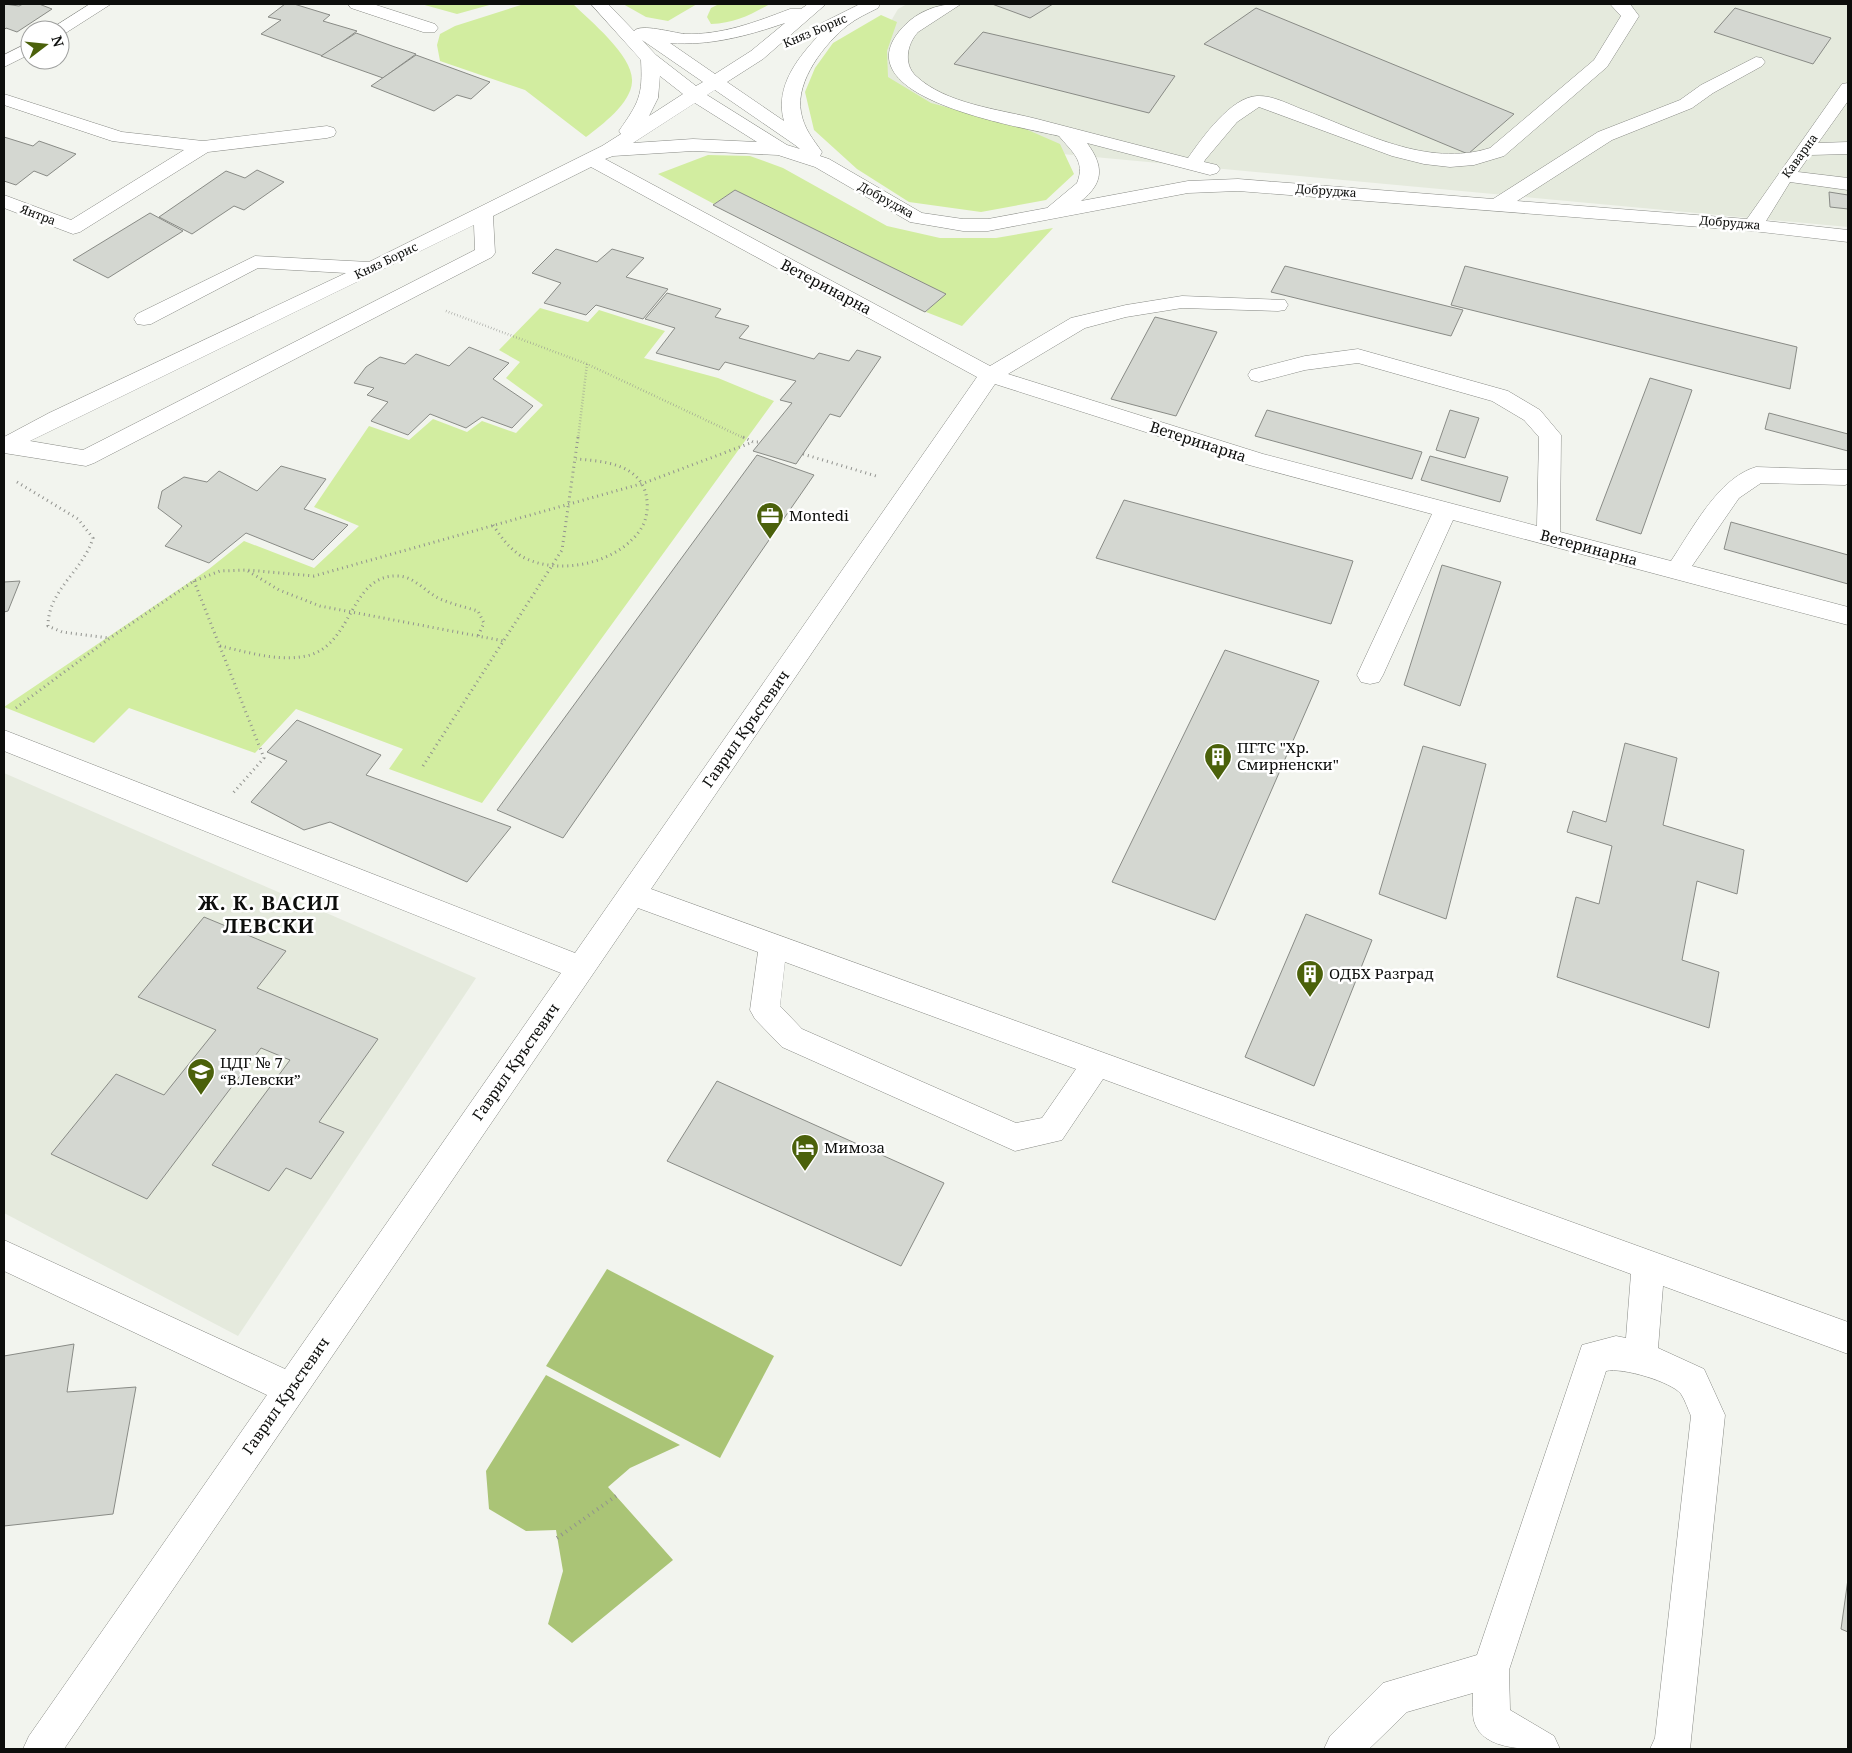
<svg xmlns="http://www.w3.org/2000/svg" width="1852" height="1753" font-family="'Noto Serif',serif">
<style>
.built{fill:#e5eadd}
.green{fill:#d2eda0}
.water{fill:#aac476}
.building{fill:#d4d7d1;stroke:#898b86}
.lines{fill:none;stroke-linecap:round;stroke-linejoin:round}
.minor-casing{stroke:#888a85;stroke-width:1}
.path-far2{stroke:#91928e;stroke-width:2.5;stroke-dasharray:0.5 2.5;stroke-linecap:butt}
.path-far1{stroke:#91928e;stroke-width:3;stroke-dasharray:1 4;stroke-linecap:butt}
.path{stroke:#91928e;stroke-width:4;stroke-dasharray:1 4.5;stroke-linecap:butt}
.minor{fill:#fff;fill-rule:evenodd}
.labels{text-anchor:middle;stroke-width:5;stroke-linejoin:round;paint-order:stroke}
.far-street-label{font-size:12px;fill:#0d0e0c;stroke:#fff}
.street-label{font-size:15px;fill:#0d0e0c;stroke:#fff}
.poi-label{font-size:15px;fill:#0d0e0c;stroke:#fff;text-anchor:start}
.district-label{font-size:20px;font-weight:bold;letter-spacing:1px;fill:#0d0e0c;stroke:#fff}
</style>
<rect width="100%" height="100%" fill="#f2f4ee"/>
<!-- built -->
<g class="built">
<path d="M907,4H1848V227L986,147L856,81L898,9Z"/>
<path d="M4,773L476,978L238,1336L4,1213Z"/>
</g>
<!-- green -->
<g class="green">
<path d="M421,4H493L457,14Z"/>
<path d="M524,4H573C590,21 634,56 632,82C631,103 602,125 586,137L525,90L440,61L437,45L440,34L455,26Z"/>
<path d="M623,4H697L668,21L646,17Z"/>
<path d="M719,4H770C750,15 735,23 711,24L707,17L711,8Z"/>
<path d="M881,15L897,22L887,51L888,77L931,103L1021,127L1060,144L1074,174L1046,200L981,212L909,202L857,169L814,130L805,92L815,68L833,43Z"/>
<path d="M708,155L750,156L783,168L887,226L940,238H996L1053,228L962,326L926,312L945,294L735,190L714,204L658,174Z"/>
<path d="M540,308L588,322L599,310L665,331L644,358L718,378L774,401L482,803L389,769L403,749L296,709L255,753L129,708L94,743L4,707L209,569L244,541L314,568L359,526L314,507L369,426L409,440L433,419L467,432L482,421L516,433L543,405L506,378L520,362L499,350Z"/>
</g>
<!-- water -->
<g class="water">
<path d="M607,1269L774,1356L720,1458L546,1366Z"/>
<path d="M546,1375L680,1445L630,1468L608,1487L673,1560L572,1643L548,1624L563,1571L556,1530L526,1531L489,1509L486,1471Z"/>
</g>
<!-- building -->
<g class="building">
<path d="M4,4L19,6L23,4H39L52,9L17,32L6,28L4,30Z"/>
<path d="M285,4H294L330,15L323,21L357,31L323,56L261,34L281,20L268,17Z"/>
<path d="M992,4H1053L1030,18Z"/>
<path d="M1256,8L1514,114L1468,154L1204,44Z"/>
<path d="M1735,8L1831,38L1813,64L1714,32Z"/>
<path d="M983,32L1175,76L1149,113L954,64Z"/>
<path d="M356,33L395,47L416,54L383,78L321,56Z"/>
<path d="M416,55L490,82L471,99L457,95L434,111L371,86Z"/>
<path d="M4,137L33,146L39,141L76,154L47,176L34,171L16,185L4,181Z"/>
<path d="M257,170L284,182L244,210L234,206L192,234L159,217L226,171L245,178Z"/>
<path d="M735,190L946,294L925,312L713,205Z"/>
<path d="M1829,192L1848,195V209L1830,207Z"/>
<path d="M150,213L183,231L108,278L73,260Z"/>
<path d="M556,249L597,262L612,249L644,258L626,277L668,289L643,319L596,305L586,315L544,303L561,283L532,273Z"/>
<path d="M1285,266L1463,310L1451,336L1271,292Z"/>
<path d="M1465,266L1797,347L1790,389L1451,305Z"/>
<path d="M667,293L721,309L715,317L749,326L739,338L814,359L819,353L849,361L857,350L881,357L840,417L830,414L796,464L753,451L792,403L780,400L796,381L725,362L719,370L656,353L675,328L645,319Z"/>
<path d="M1155,317L1217,332L1176,416L1111,399Z"/>
<path d="M469,347L509,363L493,379L533,406L512,428L482,417L466,428L430,414L408,435L371,421L388,402L367,395L374,388L354,383L366,367L380,357L405,364L416,354L449,366Z"/>
<path d="M1650,378L1692,390L1641,534L1596,520Z"/>
<path d="M1267,410L1422,452L1412,479L1255,436Z"/>
<path d="M1450,410L1479,418L1465,458L1436,450Z"/>
<path d="M1769,413L1848,434V451L1765,429Z"/>
<path d="M757,455L814,475L563,838L497,810Z"/>
<path d="M1430,456L1508,477L1500,502L1421,480Z"/>
<path d="M281,466L326,479L304,509L348,525L313,560L246,533L209,563L165,546L182,526L158,508L162,491L184,477L207,482L219,471L257,491Z"/>
<path d="M1124,500L1353,561L1331,624L1096,558Z"/>
<path d="M1731,522L1848,555V584L1724,549Z"/>
<path d="M1442,565L1501,582L1460,706L1404,685Z"/>
<path d="M20,581L8,611L4,612V582Z"/>
<path d="M1225,650L1319,681L1215,920L1112,882Z"/>
<path d="M297,720L381,755L366,775L511,827L467,882L330,822L304,830L251,802L287,761L267,752Z"/>
<path d="M1625,743L1677,758L1663,825L1744,850L1737,894L1697,881L1682,960L1719,972L1709,1028L1557,977L1576,897L1599,904L1612,846L1567,832L1573,811L1606,822Z"/>
<path d="M1423,746L1486,764L1446,919L1379,894Z"/>
<path d="M1306,914L1372,940L1314,1086L1245,1057Z"/>
<path d="M204,917L286,951L257,988L378,1039L319,1122L344,1132L311,1179L286,1168L269,1191L212,1165L290,1060L261,1048L147,1199L51,1154L116,1074L164,1095L216,1030L138,997Z"/>
<path d="M717,1081L944,1183L901,1266L667,1161Z"/>
<path d="M74,1344L67,1392L136,1387L113,1514L4,1526V1356Z"/>
<path d="M1848,1579V1632L1841,1629Z"/>
</g>
<g class="lines">
<defs>
<g id="minor">
<path d="M90,4H111L64,34L60,35V30H49Z"/>
<path d="M348,4H373L435,24L438,28L435,32H423L351,8Z"/>
<path d="M591,4H608L634,31C640,23 674,33 685,34C722,35 756,22 790,9H801L808,4H826L763,59L727,82L784,121C774,86 799,56 822,32L817,28L820,24L860,4H880L878,8C868,13 857,18 848,25C825,43 795,81 801,112C804,129 813,139 822,152L820,156L829,159L922,213L963,219H988L1047,208L1077,183C1086,161 1072,152 1059,136C1022,127 837,98 903,27C918,11 939,3 961,4L918,32C907,44 903,64 916,76C946,104 998,109 1037,119C1087,132 1137,145 1188,158C1202,138 1231,97 1257,96C1273,95 1290,105 1304,110C1363,132 1427,168 1490,148L1594,60L1621,16L1610,4H1630L1639,16L1607,67L1504,156L1474,165L1450,167L1424,164L1392,156L1259,107L1237,122L1205,160L1204,162L1217,165L1220,169L1217,173L1210,175L1087,143C1104,166 1104,183 1081,201L1188,181L1238,179L1493,199L1598,132L1680,100L1701,85L1756,57L1762,58L1765,62L1762,66L1713,93L1692,108L1612,140L1517,201L1747,219L1842,84L1848,83V101L1818,143L1848,142V154L1810,155L1798,172L1848,178V190L1790,182L1766,221L1848,230V242L1753,231L1238,191L1188,193L988,231H963L910,222L815,167L778,155L693,151L613,156L605,159L990,366L1071,318L1126,305L1182,296L1285,300L1288,305L1285,310L1278,311L1182,308L1126,317L1085,328L1008,374L1263,454L1537,526L1539,437L1524,420L1492,401L1358,363L1305,370L1259,382L1251,380L1248,375L1251,370L1305,356L1358,349L1508,391L1540,410L1561,435L1560,532L1671,561C1692,530 1718,478 1756,467L1848,470V484L1845,485L1761,483L1739,498L1692,566L1848,607V625L1453,520L1383,675L1379,682L1370,684L1361,682L1357,675L1432,514L1249,465L995,384L651,889L1848,1322V1354L1663,1286L1658,1348L1704,1369L1725,1415L1690,1749H1650L1655,1738L1691,1416C1688,1409 1685,1400 1681,1394C1672,1382 1622,1367 1606,1371L1509,1670L1510,1710L1554,1736L1560,1749C1533,1749 1483,1753 1474,1721C1472,1713 1473,1702 1473,1693L1407,1712L1369,1749H1324L1330,1736L1383,1683L1477,1655L1582,1345L1616,1336L1626,1338L1631,1274L1103,1079L1062,1140L1015,1151L782,1047L755,1019L750,1010L758,952L638,908L64,1749H23L29,1736L267,1395L4,1271V1240L285,1369L561,973L4,751V730L575,953L977,377L591,167L493,216L495,253L492,257L94,463L86,466L4,453V437L49,413L346,273L258,268L151,324L144,325L137,324L134,319L137,314L255,256L369,262L602,146L621,134L619,131C639,102 643,96 641,60ZM785,23L751,51L715,74L670,43C710,46 747,36 785,23ZM642,40L703,82L696,86L656,55ZM660,76L683,94L649,116L658,98ZM715,90L795,145L800,149L787,145L707,95ZM695,103L757,142L693,139L633,143ZM474,225L475,250L83,450L30,441ZM785,962L1076,1069L1042,1118L1016,1123L802,1029L780,1006Z"/>
<path d="M30,42V54L4,67V55Z"/>
<path d="M4,94L122,132L203,141L327,126L334,128L336,132L334,136L327,138L208,152L80,232L73,234L4,208V195L71,220L184,150L112,141L4,105Z"/>
</g>
</defs>
<!-- minor casing -->
<use href="#minor" class="minor-casing"/>
<!-- path-far2 -->
<g class="path-far2">
<path d="M446,311L587,364L746,439"/>
<path d="M578,439L587,364"/>
</g>
<!-- path-far1 -->
<g class="path-far1">
<path d="M743,437L753,442H760"/>
<path d="M803,454L876,476"/>
<path d="M17,482L78,519L93,538C83,571 48,590 48,626L62,632L109,638"/>
<path d="M493,525C501,537 509,548 521,556C557,577 620,564 642,527C646,520 648,510 647,501C644,465 606,461 576,459"/>
<path d="M248,571L279,590L320,606L504,641"/>
<path d="M194,581L264,758L233,793"/>
<path d="M220,646C247,652 278,662 306,656C354,646 349,573 399,576C414,577 425,591 438,598C451,604 465,607 478,611L484,623L478,636"/>
<path d="M16,708L110,638L194,581L220,571L247,570L314,576L644,483L753,442"/>
<path d="M423,766L562,550L578,437"/>
</g>
<!-- path -->
<path class="path" d="M557,1538L616,1496"/>
<!-- minor -->
<use href="#minor" class="minor"/>
</g>
<!-- icons -->
<defs>
<symbol id="office-pin" viewBox="-11 -11 22 30"><path d="M0 17L-7.5 6A9.5 9.5 0 1 1 7.5 6Z" fill="#4b610b" stroke="#fff"/><path d="M-6-3h4V-5.5h4V-3h4V5H-6ZM-1-4.5V-3h2v-1.5ZM-6 0V1H6V0Z" fill="#fff"/></symbol>
<symbol id="building-pin" viewBox="-11 -11 22 30"><path d="M0 17L-7.5 6A9.5 9.5 0 1 1 7.5 6Z" fill="#4b610b" stroke="#fff"/><path d="M-4-6H4V6H1V3H-1V6H-4ZM-2.5-4.3h1.7v1.8h-1.7ZM.8-4.3h1.7v1.8H.8ZM-2.5-1h1.7V.8h-1.7ZM.8-1h1.7V.8H.8Z" fill="#fff"/></symbol>
<symbol id="school-pin" viewBox="-11 -11 22 30"><path d="M0 17L-7.5 6A9.5 9.5 0 1 1 7.5 6Z" fill="#4b610b" stroke="#fff"/><path d="M0-5L7-2L0 1L-7-2ZM-4 1L0 2.5L4 1V4Q0 6-4 4Z" fill="#fff"/></symbol>
<symbol id="hotel-pin" viewBox="-11 -11 22 30"><path d="M0 17L-7.5 6A9.5 9.5 0 1 1 7.5 6Z" fill="#4b610b" stroke="#fff"/><path d="M-6-4.5h1.5V1H6V5H4.5V3h-9V5H-6ZM-4 0a1.8 1.8 0 1 1 3.6 0ZM.5 0V-2.5h3Q6-2.5 6 0Z" fill="#fff"/></symbol>
</defs>
<g fill-rule="evenodd">
<use href="#office-pin" x="754" y="500" width="32" height="43"/>
<use href="#building-pin" x="1202" y="741" width="32" height="43"/>
<use href="#building-pin" x="1294" y="958" width="32" height="43"/>
<use href="#school-pin" x="185" y="1056" width="32" height="43"/>
<use href="#hotel-pin" x="789" y="1132" width="32" height="43"/>
</g>
<g class="labels">
<!-- far-street labels -->
<g class="far-street-label">
<text transform="translate(815 31) rotate(-23)" y="4">Княз Борис</text>
<text transform="translate(1800 156) rotate(-54)" y="4">Каварна</text>
<text transform="translate(1326 191) rotate(4)" y="4">Добруджа</text>
<text transform="translate(886 200) rotate(29)" y="4">Добруджа</text>
<text transform="translate(38 215) rotate(21)" y="4">Янтра</text>
<text transform="translate(1730 223) rotate(5)" y="4">Добруджа</text>
<text transform="translate(386 261) rotate(-26)" y="4">Княз Борис</text>
</g>
<!-- street labels -->
<g class="street-label">
<text transform="translate(826 287) rotate(28)" y="5">Ветеринарна</text>
<text transform="translate(1198 442) rotate(18)" y="5">Ветеринарна</text>
<text transform="translate(1589 548) rotate(15)" y="5">Ветеринарна</text>
<text transform="translate(746 729) rotate(-55)" y="5">Гаврил Кръстевич</text>
<text transform="translate(516 1062) rotate(-55)" y="5">Гаврил Кръстевич</text>
<text transform="translate(286 1396) rotate(-55)" y="5">Гаврил Кръстевич</text>
</g>
<!-- poi labels -->
<g class="poi-label">
<text x="789" y="521">Montedi</text>
<text x="1237" y="753">ПГТС "Хр.<tspan x="1237" dy="17">Смирненски"</tspan></text>
<text x="1329" y="979">ОДБХ Разград</text>
<text x="220" y="1068">ЦДГ № 7<tspan x="220" dy="17">“В.Левски”</tspan></text>
<text x="824" y="1153">Мимоза</text>
</g>
<!-- district labels -->
<g class="district-label">
<text x="269" y="910">Ж. К. ВАСИЛ<tspan x="269" dy="23">ЛЕВСКИ</tspan></text>
</g>
</g>
<!-- border -->
<rect width="1852" height="1753" fill="none" stroke="#0d0e0c" stroke-width="10"/>
<!-- north arrow -->
<g transform="translate(45 45) rotate(74)"><circle r="24" fill="#ffffff" stroke="#9e9f9e"/>
<path d="M0-4L9 19L0 12L-9 19Z" fill="#4b610b"/>
<text y="-8" font-size="14" font-weight="bold" text-anchor="middle" fill="#0d0e0c">N</text>
</g>
</svg>
